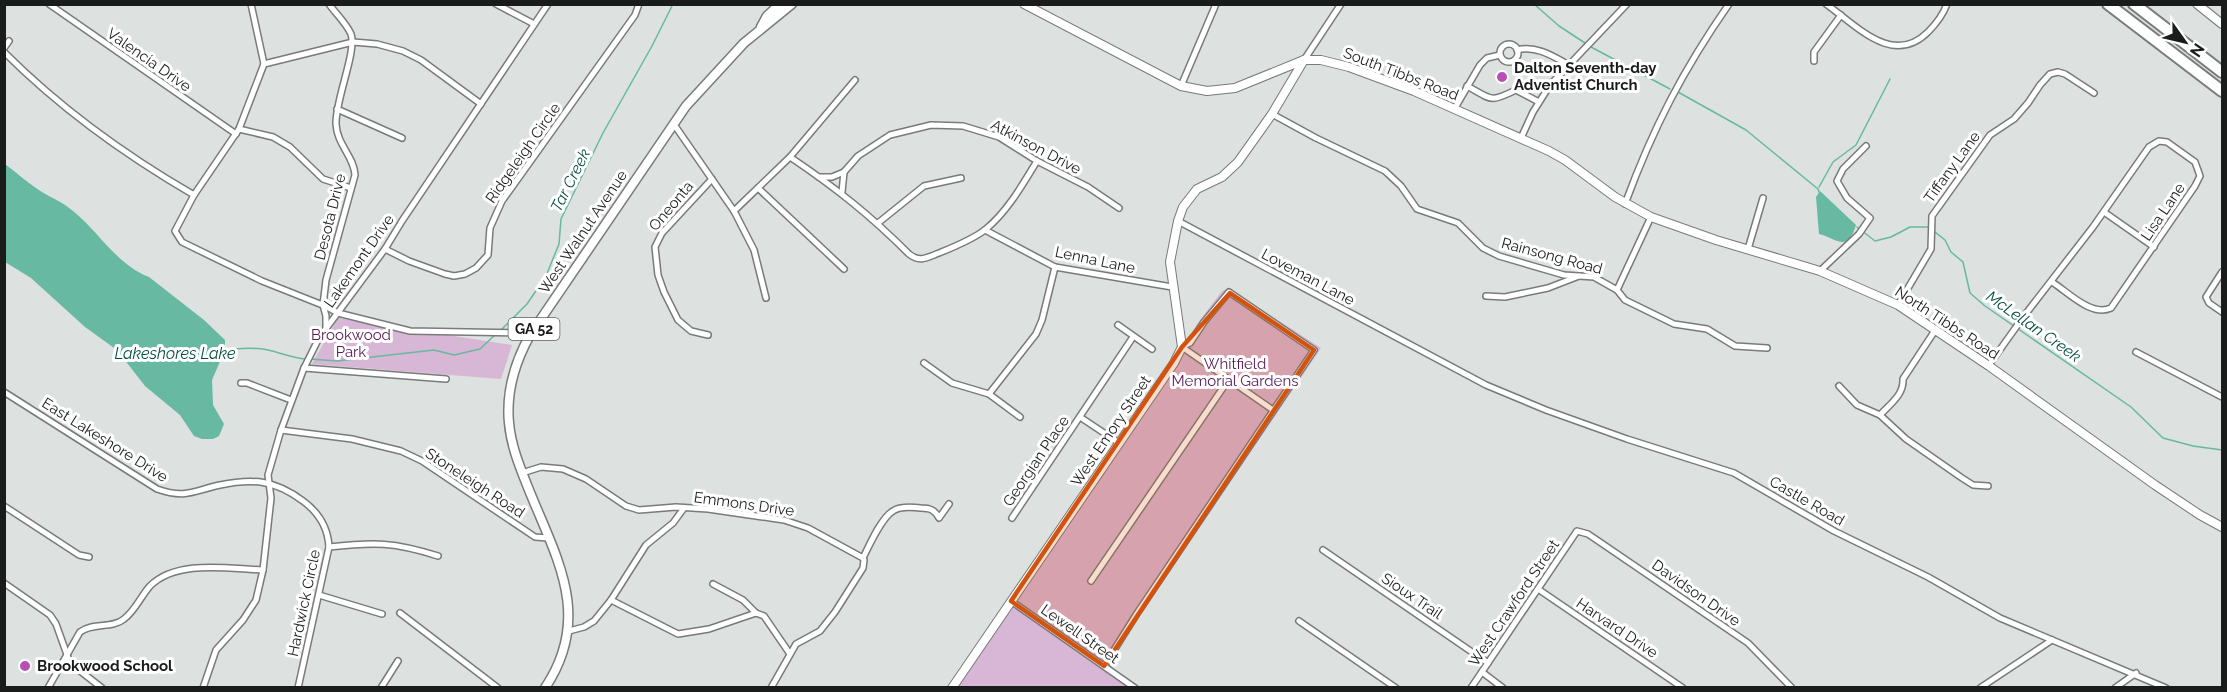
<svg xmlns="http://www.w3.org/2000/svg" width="2227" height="692" font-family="Raleway,sans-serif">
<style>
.green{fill:#d8b6d5}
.water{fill:#67b9a1}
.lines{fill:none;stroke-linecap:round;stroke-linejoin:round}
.stream{stroke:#67b9a1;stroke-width:1.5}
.street-casing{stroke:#787b7a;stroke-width:8}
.secondary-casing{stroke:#787b7a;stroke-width:10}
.primary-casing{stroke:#787b7a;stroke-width:11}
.highway-casing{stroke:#787b7a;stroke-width:14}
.street{stroke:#fff;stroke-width:5}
.secondary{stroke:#fff;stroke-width:8}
.primary{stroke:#fff;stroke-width:8}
.highway{stroke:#fff;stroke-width:10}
.marked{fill:#d3530e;fill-opacity:0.2;stroke:#d3530e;stroke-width:4.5;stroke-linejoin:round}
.poi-dot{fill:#b750b4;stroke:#fff;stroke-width:2}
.labels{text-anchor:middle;stroke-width:6;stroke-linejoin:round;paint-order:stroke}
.shield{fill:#fff;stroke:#5f605f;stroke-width:1.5}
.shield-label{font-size:14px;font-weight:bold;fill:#1a1c1b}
.street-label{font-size:15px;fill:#1a1c1b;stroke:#fff}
.poi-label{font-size:15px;font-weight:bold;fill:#1a1c1b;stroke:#fff;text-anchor:start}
.park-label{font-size:15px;fill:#581b56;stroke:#fff}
.water-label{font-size:16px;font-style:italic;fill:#044e3f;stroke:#fff}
</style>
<rect width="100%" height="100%" fill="#dde1df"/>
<!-- green -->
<g class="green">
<path d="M1228,288L1321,348L1110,660L1112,668L1141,687L956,688L1082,503L1198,323L1222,291Z"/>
<path d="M338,318L512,345L501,379L312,364Z"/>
</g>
<!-- water -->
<g class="water">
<path d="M5,164C17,173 29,184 42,192C52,198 64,203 73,211C100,233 116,264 149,277L204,320L225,340V350L212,380L213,405L224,424L219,436L213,439H202L194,436L180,415L145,386L117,350L85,327L31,278L5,262Z"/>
<path d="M1820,191L1856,225C1847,253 1838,239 1819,234L1816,197Z"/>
</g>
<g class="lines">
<!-- stream -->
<g class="stream">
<path d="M1534,4L1559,26L1585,43"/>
<path d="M1591,47L1670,89"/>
<path d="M1678,92L1746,130L1818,189L1819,192"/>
<path d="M1819,187L1833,162L1856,145L1890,79"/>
<path d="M1857,227L1875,241L1891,237L1910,227H1929"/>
<path d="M1935,232L1945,240L1951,252L1963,262L1970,293L1985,306L2131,407L2163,438L2193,446L2222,450"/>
<path d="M500,331L527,304L546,276L559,244L561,219L603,133L652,46L673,4"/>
<path d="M225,350C239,348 254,347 268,350C282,353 292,358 306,359"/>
<path d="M310,359L337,361L434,350L454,355L480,349L496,334"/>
</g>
<defs>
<g id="street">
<path d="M49,4L236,134"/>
<path d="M251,4L264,64"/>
<path d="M496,4L534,24"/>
<path d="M1826,4C1857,26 1893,67 1928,32C1936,24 1943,15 1947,4"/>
<circle cx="1509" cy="53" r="9"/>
<path d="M4,48L9,41"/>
<path d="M1517,50C1536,45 1553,56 1569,65"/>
<path d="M4,52C61,109 125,155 194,195"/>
<path d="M1304,60L1341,4"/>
<path d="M1814,61V52L1841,15"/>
<path d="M1181,86L1216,4"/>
<path d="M1467,86C1493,100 1489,103 1516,90L1539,102"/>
<path d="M481,104L421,60L403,51L377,44L353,42L264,64L239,129L194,195L175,231L182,242L262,281L325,306L338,313L410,331L519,333L530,335"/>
<path d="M1455,108L1480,65L1487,58L1500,55"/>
<path d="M337,109L402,138"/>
<path d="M1272,114L1316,138L1385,171L1401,186L1417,209L1458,223L1483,248L1499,256L1564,275L1594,277L1617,290L1625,300L1674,324L1707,329L1735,346L1767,348"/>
<path d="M673,123L734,211L754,250L766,298"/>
<path d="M239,129L273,137L290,147L323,179L351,188"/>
<path d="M1521,138L1533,112L1550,85L1627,4"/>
<path d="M790,157L855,80"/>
<path d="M819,177H832L844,172"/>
<path d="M758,188L844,269"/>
<path d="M842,192L844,172L858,156L890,135L931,125L963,126L999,137L1037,161L1088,187L1119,208"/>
<path d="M1625,204C1653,128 1683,70 1729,4"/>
<path d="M734,211L790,157C836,188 870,215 909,254C920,263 928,257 939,253C954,247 974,239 986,229C1007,212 1023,184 1037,161"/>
<path d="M2104,212L2154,247"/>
<path d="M1178,221L1486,385L1546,410L1627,439L1734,473L1834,531L1928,577L2000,618L2166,688"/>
<path d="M878,223L924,186L961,178"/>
<path d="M985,230L1055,267L1172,287"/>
<path d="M385,249L409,261L445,274L454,276L465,274L476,268L488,255L490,228L502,201L635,15L639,4"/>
<path d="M1748,249L1763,198"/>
<path d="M1820,271L1859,234L1870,218L1847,198L1837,181L1843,169L1866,146"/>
<path d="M2222,272L2206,297L2209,303L2222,312"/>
<path d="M1617,290L1651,217"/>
<path d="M1486,296L1505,297L1548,288L1579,276"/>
<path d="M1898,305L1931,249L1932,216L1990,135L2014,119L2028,103L2040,85L2050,74L2058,72L2065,74L2094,93"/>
<path d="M1118,325L1152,349"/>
<path d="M326,329V316L323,305L326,280L355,175C354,156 337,145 336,124C335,101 357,51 351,34C346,23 336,14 329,4"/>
<path d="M708,335L691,331L678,320L664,292L658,275L655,247L662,233L712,179"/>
<path d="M2136,352L2222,397"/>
<path d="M924,363L952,383L989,394L1020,417"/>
<path d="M1989,365L2024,316L2093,227L2149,147L2159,141L2167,142L2195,162L2200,176L2195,186L2111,308C2091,317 2068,292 2052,282"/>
<path d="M304,368L446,379"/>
<path d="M241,383H247L291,400"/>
<path d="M1839,386L1857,405L1880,415C1890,404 1904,395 1903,379L1936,329"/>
<path d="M4,392L157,489C186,499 193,491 220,485C253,478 275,480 303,501C318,512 328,528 329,547L298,688"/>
<path d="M989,394L1036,334L1042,320L1055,267"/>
<path d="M1880,415L1906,439L1962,478L1973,485L1988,486"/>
<path d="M1080,417L1119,443"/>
<path d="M281,430L352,439L401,451L422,461L535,537L548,538"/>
<path d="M522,473L541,467L563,469L586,479L626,506L639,510L676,507L708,509L784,520L808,528L863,558C869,546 881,518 893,511C900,506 912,507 921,508C930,508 935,510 939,518L949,504"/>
<path d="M4,506L79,555L89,557"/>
<path d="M1012,518L1133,337"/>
<path d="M329,547C375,542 394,542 438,556"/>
<path d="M1323,550L1488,663"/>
<path d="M1091,581L1229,379"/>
<path d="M4,583L50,615L56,624L70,663L102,688"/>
<path d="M713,584L743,600L756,613"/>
<path d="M1538,589L1683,688"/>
<path d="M319,595L382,614"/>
<path d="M611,600L678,634L709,629L756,613L764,616L790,654"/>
<path d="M1011,601L1135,688"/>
<path d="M400,613L498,688"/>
<path d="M1299,621L1396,688"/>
<path d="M569,631L584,627L594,621L611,600L646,545L673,523L684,508"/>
<path d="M1104,666L1136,615L1314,350L1229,292L1204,322L1190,343L1182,347L1273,410"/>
<path d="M1482,672L1503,688"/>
<path d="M48,688L80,632C93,622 112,629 124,619C135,611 141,596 150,586C177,559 229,569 263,570"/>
<path d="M203,688L216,650L243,620L256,600L263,570L271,498L268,475L281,430L304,368L319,338L385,249L402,221L548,4"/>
<path d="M381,688L398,661"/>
<path d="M771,688L796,644L820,631L835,612L863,568L864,560L863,558"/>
<path d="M1471,688L1577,531L1588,534L1748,643L1792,688"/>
<path d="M1980,688L2052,640"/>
<path d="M2115,688L2136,673"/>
</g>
<g id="secondary">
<path d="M1024,4L1181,86L1207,91L1235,88L1304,60H1321L1349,67L1414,91L1549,151L1565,160L1615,197L1651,217L1716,240L1820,271L1898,305L1989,366L2155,485L2200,515L2222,527"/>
<path d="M2197,4L2222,24"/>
<path d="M952,688L1174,363L1182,347L1170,262L1178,221L1183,207L1197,189L1222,177L1238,162L1272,114L1304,60"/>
</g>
<g id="primary">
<path d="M761,27L767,16L780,4"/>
<path d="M545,688C594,615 555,556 527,485C519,465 511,445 509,423C506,392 515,362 530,335L686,106L744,43L792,4"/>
</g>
<g id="highway">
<path d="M2108,4L2222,91"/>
<path d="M2134,4L2222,72"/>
</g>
</defs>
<!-- street casing -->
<use href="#street" class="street-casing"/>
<!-- secondary casing -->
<use href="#secondary" class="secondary-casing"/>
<!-- primary casing -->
<use href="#primary" class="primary-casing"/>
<!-- highway casing -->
<use href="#highway" class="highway-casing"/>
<!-- street -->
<use href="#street" class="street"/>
<!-- secondary -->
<use href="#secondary" class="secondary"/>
<!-- primary -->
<use href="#primary" class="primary"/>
<!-- highway -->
<use href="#highway" class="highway"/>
</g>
<!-- marked area -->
<path class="marked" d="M1230,293L1314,350L1104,666L1011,601L1182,347Z"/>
<!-- markers -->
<g class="poi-dot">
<circle cx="1502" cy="77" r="6"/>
<circle cx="25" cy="666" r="6"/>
</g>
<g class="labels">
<!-- shield labels -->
<rect class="shield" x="508.5" y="318" width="51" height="22" rx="4.5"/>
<g class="shield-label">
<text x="534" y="334">GA 52</text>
</g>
<!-- street labels -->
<g class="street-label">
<text transform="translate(149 60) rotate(35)" y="5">Valencia Drive</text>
<text transform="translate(1401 74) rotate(21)" y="5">South Tibbs Road</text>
<text transform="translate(1036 147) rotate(28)" y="5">Atkinson Drive</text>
<text transform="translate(523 153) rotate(-55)" y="5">Ridgeleigh Circle</text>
<text transform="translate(1952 167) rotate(-54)" y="5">Tiffany Lane</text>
<text transform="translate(671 206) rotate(-50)" y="5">Oneonta</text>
<text transform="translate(2163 212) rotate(-56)" y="5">Lisa Lane</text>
<text transform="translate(330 217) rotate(-76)" y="5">Desota Drive</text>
<text transform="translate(583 232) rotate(-56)" y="5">West Walnut Avenue</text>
<text transform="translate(1552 256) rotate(15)" y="5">Rainsong Road</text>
<text transform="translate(1095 260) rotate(12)" y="5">Lenna Lane</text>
<text transform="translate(359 261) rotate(-55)" y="5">Lakemont Drive</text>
<text transform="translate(1308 277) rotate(28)" y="5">Loveman Lane</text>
<text transform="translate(1947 323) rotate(33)" y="5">North Tibbs Road</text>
<text transform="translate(1111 431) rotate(-56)" y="5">West Emory Street</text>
<text transform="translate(105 440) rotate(32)" y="5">East Lakeshore Drive</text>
<text transform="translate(1036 461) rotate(-56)" y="5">Georgian Place</text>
<text transform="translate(475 483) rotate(33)" y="5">Stoneleigh Road</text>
<text transform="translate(1807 501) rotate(30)" y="5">Castle Road</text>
<text transform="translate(744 504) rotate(8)" y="5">Emmons Drive</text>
<text transform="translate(1696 593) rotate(35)" y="5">Davidson Drive</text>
<text transform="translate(1412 596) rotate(34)" y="5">Sioux Trail</text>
<text transform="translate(304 603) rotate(-78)" y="5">Hardwick Circle</text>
<text transform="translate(1514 603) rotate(-56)" y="5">West Crawford Street</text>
<text transform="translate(1617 628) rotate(34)" y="5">Harvard Drive</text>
<text transform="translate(1080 634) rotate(35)" y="5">Lewell Street</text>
</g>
<!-- poi labels -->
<g class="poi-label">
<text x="1514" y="73">Dalton Seventh-day<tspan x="1514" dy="17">Adventist Church</tspan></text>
<text x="37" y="671">Brookwood School</text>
</g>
<!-- park labels -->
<g class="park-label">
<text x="351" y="340">Brookwood<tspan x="351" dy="17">Park</tspan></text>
<text x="1235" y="369">Whitfield<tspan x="1235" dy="17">Memorial Gardens</tspan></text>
</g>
<!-- water labels -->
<g class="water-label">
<text transform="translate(570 180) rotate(-63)" y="6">Tar Creek</text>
<text transform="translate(2034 326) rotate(35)" y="6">McLellan Creek</text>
<text x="175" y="359">Lakeshores Lake</text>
</g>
</g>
<!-- border -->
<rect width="2227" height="692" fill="none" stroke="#1a1c1b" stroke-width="12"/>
<!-- north arrow -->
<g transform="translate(2185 42) rotate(124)" stroke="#ffffff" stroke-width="4.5" paint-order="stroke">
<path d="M0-4.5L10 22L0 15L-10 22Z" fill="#1a1c1b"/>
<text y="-9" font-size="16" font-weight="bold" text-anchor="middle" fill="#1a1c1b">N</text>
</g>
</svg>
